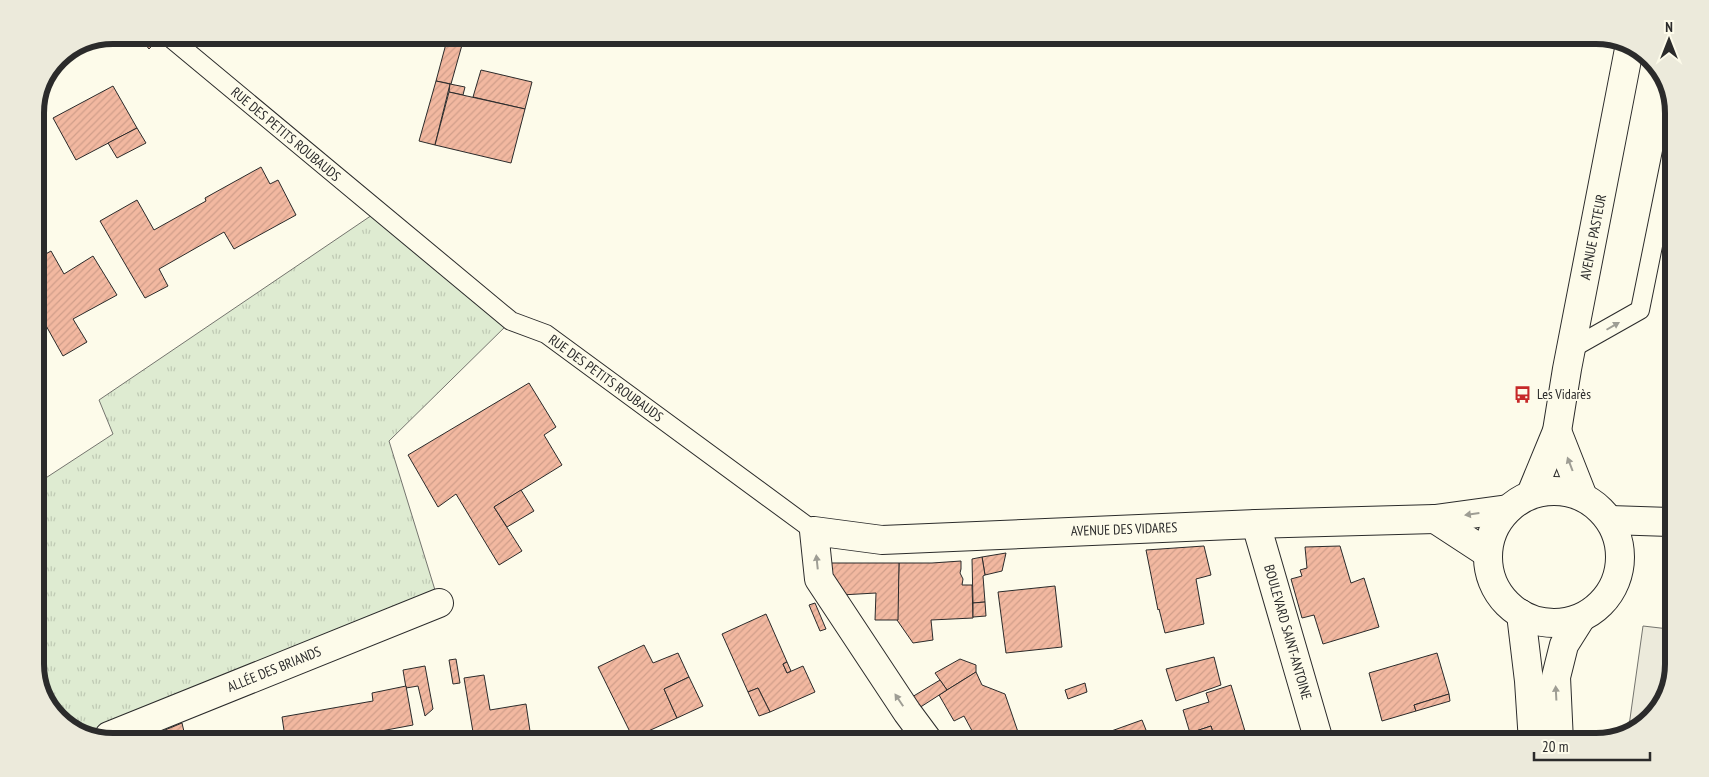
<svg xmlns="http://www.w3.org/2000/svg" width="1709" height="777" font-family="'PT Sans Narrow',sans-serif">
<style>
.grass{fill:url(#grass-tufts);stroke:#74746e}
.parking{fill:#eceadb;stroke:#74746e}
.building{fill:url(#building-hatch);stroke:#2b2b2b}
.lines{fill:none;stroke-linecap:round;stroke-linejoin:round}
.lane-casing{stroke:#2b2b2b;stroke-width:20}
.street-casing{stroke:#2b2b2b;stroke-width:30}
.lane{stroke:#fdfbea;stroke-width:18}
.street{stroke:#fdfbea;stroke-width:28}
.oneway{fill:#9e9d94}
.labels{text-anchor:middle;stroke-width:4;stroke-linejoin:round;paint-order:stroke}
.street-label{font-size:14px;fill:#2b2b2b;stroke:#fdfbea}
.poi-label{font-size:14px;fill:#2b2b2b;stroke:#fdfbea;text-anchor:start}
.rim{fill:none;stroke:#2b2b2b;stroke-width:6}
</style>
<defs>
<pattern id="grass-tufts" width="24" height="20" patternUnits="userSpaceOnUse" patternTransform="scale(1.25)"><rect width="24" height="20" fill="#deebd1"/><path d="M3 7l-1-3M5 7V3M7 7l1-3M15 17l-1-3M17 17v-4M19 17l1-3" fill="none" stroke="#bfcab4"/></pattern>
<pattern id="building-hatch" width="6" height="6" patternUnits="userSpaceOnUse" patternTransform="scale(1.25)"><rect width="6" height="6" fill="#f2b8a0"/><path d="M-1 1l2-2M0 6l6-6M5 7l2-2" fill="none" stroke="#d09e8a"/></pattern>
</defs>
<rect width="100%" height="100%" fill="#fdfbea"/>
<!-- grass -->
<path class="grass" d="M378,211L511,321L389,441L439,603L109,736H83L51,711L35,670V485L113,434L99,400Z"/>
<!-- parking -->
<path class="parking" d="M1643,626L1669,629L1668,694L1639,729L1628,733Z"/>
<!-- building -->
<g class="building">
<path d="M141,35H153L158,39L149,49L139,36Z"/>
<path d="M447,40L462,45L451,84L436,81Z"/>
<path d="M481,70L532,82L525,109L473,97Z"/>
<path d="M436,81L450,84L435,145L419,141Z"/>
<path d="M450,84L465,87L463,95L449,92Z"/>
<path d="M113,86L137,128L76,160L53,118Z"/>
<path d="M449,92L525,109L511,163L435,145Z"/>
<path d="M137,128L146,143L117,158L108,143Z"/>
<path d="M261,167L270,184L278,180L296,215L234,249L224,232L159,269L168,286L145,298L100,221L137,200L154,230L206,201L205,198Z"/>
<path d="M51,251L64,274L93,256L117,295L73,319L87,342L63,356L35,306V260Z"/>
<path d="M35,306L45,323L35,329Z"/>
<path d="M1672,333L1671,386L1663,374Z"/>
<path d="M529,383L556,427L544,435L562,465L494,507L522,551L499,565L456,494L438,507L408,455Z"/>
<path d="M521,490L534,511L507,527L494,507Z"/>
<path d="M1204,546L1211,575L1196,579L1204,624L1165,633L1159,609L1158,610L1146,550Z"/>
<path d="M1340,546L1351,583L1364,578L1379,627L1323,644L1314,615L1302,618L1291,579L1302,576L1300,570L1307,568L1305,547Z"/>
<path d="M1006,553L1002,571L985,575L982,557Z"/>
<path d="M982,557L985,575L983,576L985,602L973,603L972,559Z"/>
<path d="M961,561V569L960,573L963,579L962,585H972L973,618L931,620L933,640L913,643L897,620L899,563H932Z"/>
<path d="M826,563H899L898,620H875L876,593L841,595Z"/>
<path d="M1055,586L1062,647L1006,653L998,592Z"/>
<path d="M985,602L986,616L973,617V603Z"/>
<path d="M815,603L826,629L820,631L809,605Z"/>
<path d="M766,614L787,662L783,664L787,673L803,666L815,692L770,712L758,688L748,692L722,634Z"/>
<path d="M644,645L653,663L678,653L689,677L664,689L677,718L633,738L598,667Z"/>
<path d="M1437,653L1449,694L1414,705L1416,711L1382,721L1369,673Z"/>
<path d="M1214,657L1221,685L1176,701L1166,669Z"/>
<path d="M456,659L460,683L453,684L449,660Z"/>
<path d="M960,659L976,665V672L947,690L935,673Z"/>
<path d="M787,662L791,671L787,673L783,664Z"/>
<path d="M425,666L433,709L425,716L418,686L406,688L403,670Z"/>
<path d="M976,672L982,685L1005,694L1018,732L994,740H977L964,716L954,721L939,695Z"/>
<path d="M484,675L490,710L526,704L531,738H474L464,678Z"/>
<path d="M689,677L703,706L677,718L664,689Z"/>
<path d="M940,680L947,690L919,708L912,697Z"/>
<path d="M1085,683L1087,692L1068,699L1065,690Z"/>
<path d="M1231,685L1248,741L1215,740L1211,726L1190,733L1183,710L1209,702L1206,693Z"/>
<path d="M406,686L413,725L349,737H285L282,717L373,701L372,693Z"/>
<path d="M758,688L770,712L759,716L748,692Z"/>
<path d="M1449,694L1450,701L1416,711L1414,705Z"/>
<path d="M1142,720L1150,740H1090L1089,739Z"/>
<path d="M182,723L185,736H167L165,730Z"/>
<path d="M1211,726L1215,739L1192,740L1190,733Z"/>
<path d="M380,732L381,737H349Z"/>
<path d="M1024,732L1027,740H1003Z"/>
</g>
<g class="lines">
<defs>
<g id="lane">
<path d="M167,35L511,321L546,334L814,531"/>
<path d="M1571,349L1640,310L1673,147"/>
</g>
<g id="street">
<path d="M1557,431L1583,497"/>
<circle cx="1554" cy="557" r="66"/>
<path d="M1531,494L1557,431L1567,369L1630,44"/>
<path d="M1435,519L1487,553"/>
<path d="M1610,520L1670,522"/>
<path d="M1256,524L1319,741"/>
<path d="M1521,614L1529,681L1533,742"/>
<path d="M109,736L439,603"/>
<path d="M927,739L907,712L819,579L814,531L882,540L1256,524L1435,519L1508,509"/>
<path d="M1559,742L1556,677L1564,645L1581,618"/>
</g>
</defs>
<!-- lane casing -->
<use href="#lane" class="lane-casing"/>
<!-- street casing -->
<use href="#street" class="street-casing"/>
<!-- lane -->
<use href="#lane" class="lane"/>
<!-- street -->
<use href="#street" class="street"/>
</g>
<!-- one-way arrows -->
<defs><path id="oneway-solid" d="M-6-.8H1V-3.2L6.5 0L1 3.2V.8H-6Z" transform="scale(1.25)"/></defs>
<g class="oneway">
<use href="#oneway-solid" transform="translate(1613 326) rotate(-30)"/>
<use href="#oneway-solid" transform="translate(1570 464) rotate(-111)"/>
<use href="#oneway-solid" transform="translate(1472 514) rotate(172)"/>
<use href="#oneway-solid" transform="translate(817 562) rotate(-96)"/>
<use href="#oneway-solid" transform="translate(1556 693) rotate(-93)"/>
<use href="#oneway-solid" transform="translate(899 700) rotate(-124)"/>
</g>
<!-- icons -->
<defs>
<symbol id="bus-bare" viewBox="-9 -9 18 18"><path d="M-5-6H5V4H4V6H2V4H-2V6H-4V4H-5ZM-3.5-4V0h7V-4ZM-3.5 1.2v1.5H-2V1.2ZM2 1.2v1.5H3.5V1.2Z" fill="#c62828" stroke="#fdfbea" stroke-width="2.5" paint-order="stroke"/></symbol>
</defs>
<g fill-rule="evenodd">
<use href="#bus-bare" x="1510" y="382" width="25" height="25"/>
</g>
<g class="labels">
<!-- street labels -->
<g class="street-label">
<text transform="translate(286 134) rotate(40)" y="5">RUE DES PETITS ROUBAUDS</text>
<text transform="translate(1593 237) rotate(-79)" y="5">AVENUE PASTEUR</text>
<text transform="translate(606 378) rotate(36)" y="5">RUE DES PETITS ROUBAUDS</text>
<text transform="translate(1124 529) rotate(-2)" y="5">AVENUE DES VIDARES</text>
<text transform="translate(1288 632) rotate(74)" y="5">BOULEVARD SAINT-ANTOINE</text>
<text transform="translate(274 669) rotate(-22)" y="5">ALLÉE DES BRIANDS</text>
</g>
<!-- poi labels -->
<g class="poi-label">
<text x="1537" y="399">Les Vidarès</text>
</g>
</g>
<!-- crop -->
<path d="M0 0H1709V777H0ZM113 44H1596A69 69 0 0 1 1665 113V664A69 69 0 0 1 1596 733H113A69 69 0 0 1 44 664V113A69 69 0 0 1 113 44Z" fill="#eceadb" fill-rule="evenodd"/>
<path class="rim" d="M113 44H1596A69 69 0 0 1 1665 113V664A69 69 0 0 1 1596 733H113A69 69 0 0 1 44 664V113A69 69 0 0 1 113 44Z"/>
<!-- north arrow -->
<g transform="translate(1669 40)" stroke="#fdfbea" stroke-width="4" paint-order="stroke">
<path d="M0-4L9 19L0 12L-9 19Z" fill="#2b2b2b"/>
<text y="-8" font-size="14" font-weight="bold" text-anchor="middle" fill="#2b2b2b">N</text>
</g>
<!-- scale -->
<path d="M1534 752v8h116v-8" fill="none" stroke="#2b2b2b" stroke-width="2.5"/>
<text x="1542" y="752" font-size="15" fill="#2b2b2b" stroke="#fdfbea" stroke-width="4" paint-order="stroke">20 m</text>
</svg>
